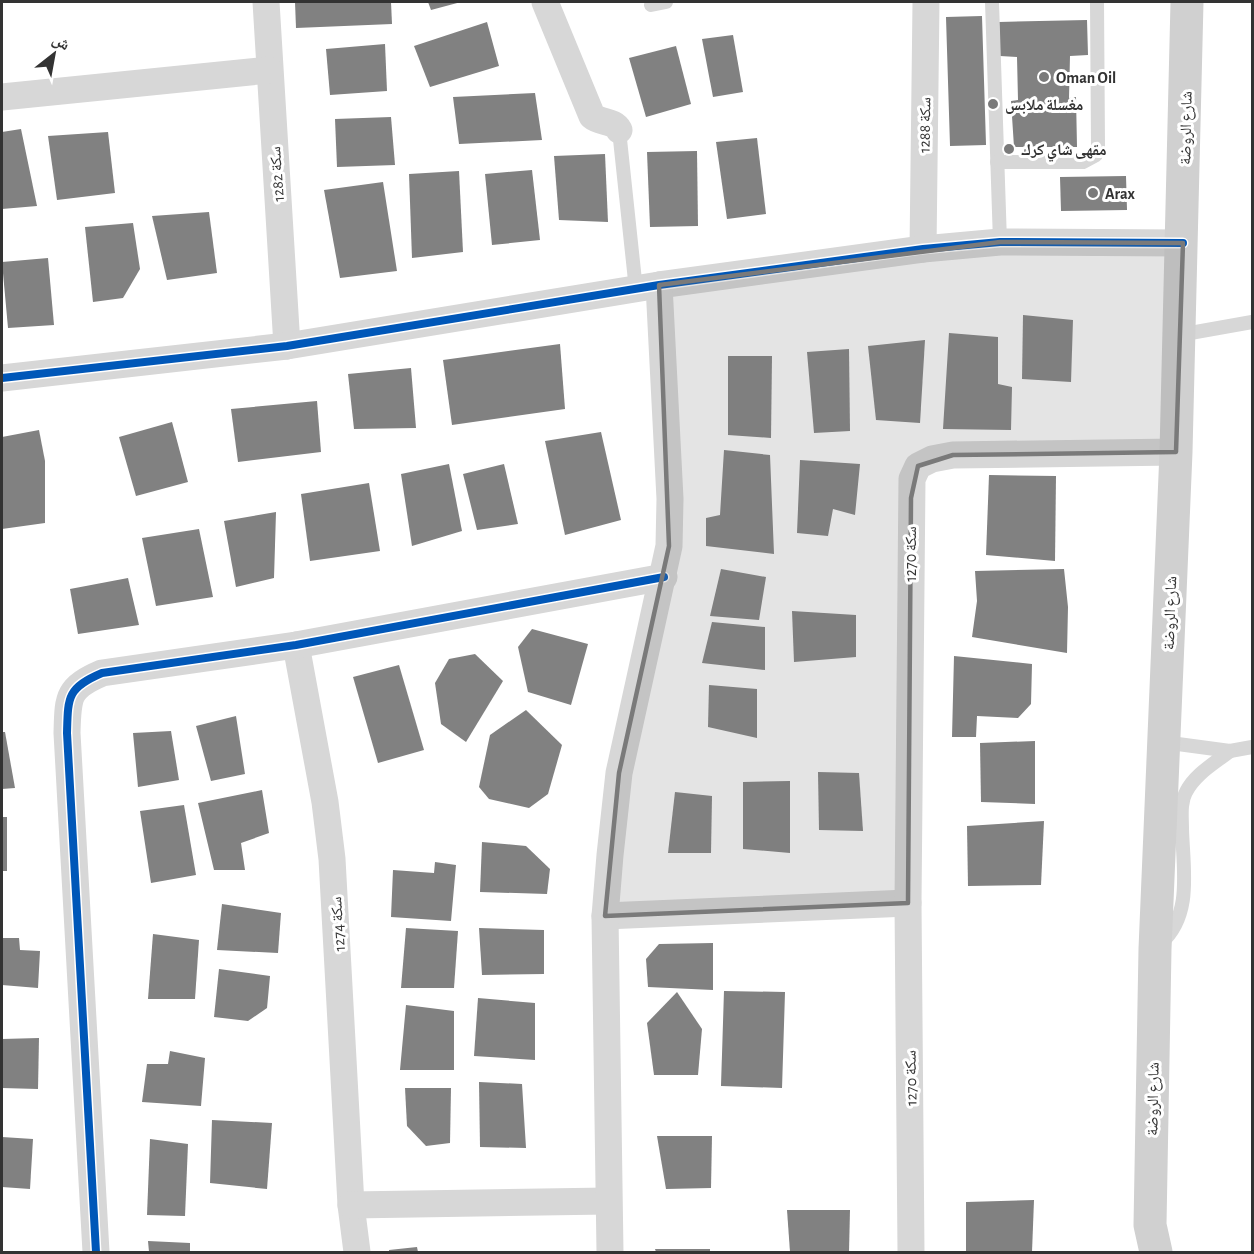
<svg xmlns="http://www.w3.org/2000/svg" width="1254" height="1254" font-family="'Alegreya Sans','Noto Naskh Arabic',sans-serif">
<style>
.building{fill:#818181}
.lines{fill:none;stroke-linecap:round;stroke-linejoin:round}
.service{stroke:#d7d7d7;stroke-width:14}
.minor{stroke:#d7d7d7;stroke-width:27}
.secondary{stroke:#d0d0d0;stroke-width:33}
.cycleway-casing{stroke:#fff;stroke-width:11}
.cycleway{stroke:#0057b8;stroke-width:8}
.marked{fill:#7a7a7a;fill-opacity:0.2;stroke:#7a7a7a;stroke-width:4.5;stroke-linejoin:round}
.poi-dot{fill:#7a7a7a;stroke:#fff;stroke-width:2}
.labels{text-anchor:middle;stroke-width:6;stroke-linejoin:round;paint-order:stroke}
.poi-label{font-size:16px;font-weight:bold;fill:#333;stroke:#fff;text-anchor:start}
.street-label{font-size:16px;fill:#333;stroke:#fff}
</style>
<rect width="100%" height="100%" fill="#fff"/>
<!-- building -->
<g class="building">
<path d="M295,2H391L392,24L296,28Z"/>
<path d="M428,2H461L431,10Z"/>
<path d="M982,16L986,145L950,146L946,17Z"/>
<path d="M1087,20L1088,55L1070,56L1069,98L1076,97L1077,147H1014L1011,101L1018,100L1017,57L1000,56L999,22Z"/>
<path d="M487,22L499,66L430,87L414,46Z"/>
<path d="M733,35L743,92L713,97L702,39Z"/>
<path d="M385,44L387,91L330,95L326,49Z"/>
<path d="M676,46L691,104L646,117L629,58Z"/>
<path d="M535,93L542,140L459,144L453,97Z"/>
<path d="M391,117L395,165L337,167L335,119Z"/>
<path d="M21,129L37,206L2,209V132Z"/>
<path d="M108,132L115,193L57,200L48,136Z"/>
<path d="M757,138L766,214L727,219L716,142Z"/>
<path d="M697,151L698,226L650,227L647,152Z"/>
<path d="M605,154L608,222L559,220L554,156Z"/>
<path d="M532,170L540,240L492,245L485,174Z"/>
<path d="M459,171L463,252L412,258L409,174Z"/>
<path d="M1126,176L1127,210L1061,211L1060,177Z"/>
<path d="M383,182L397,271L340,278L324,190Z"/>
<path d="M209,212L217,273L167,280L152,216Z"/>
<path d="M133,223L140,269L123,298L93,302L85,227Z"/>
<path d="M48,258L54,325L8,328L2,262Z"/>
<path d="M1023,315L1073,320L1071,382L1022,379Z"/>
<path d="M949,333L998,337V384L1012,387L1011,430L943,429Z"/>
<path d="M925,340L920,423L876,420L868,346Z"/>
<path d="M560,344L565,409L452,425L443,360Z"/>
<path d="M849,349L850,431L814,433L807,352Z"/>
<path d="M728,356H772L771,438L728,435Z"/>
<path d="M411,368L416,428L354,429L348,374Z"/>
<path d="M317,401L321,452L238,462L231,409Z"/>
<path d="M172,422L188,482L136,496L119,437Z"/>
<path d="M39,430L45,461V523L2,529V437Z"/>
<path d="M601,432L621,520L565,535L545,441Z"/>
<path d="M724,450L770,455L774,554L706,546V518L720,515Z"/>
<path d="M800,460L860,464L855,515L833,509L828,536L797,533Z"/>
<path d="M449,464L462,531L412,546L401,474Z"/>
<path d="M504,464L518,524L477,530L463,474Z"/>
<path d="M989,475L1056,476L1055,561L986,555Z"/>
<path d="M369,483L380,551L310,561L301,494Z"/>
<path d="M276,512L274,578L236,587L224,521Z"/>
<path d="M199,529L213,597L156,606L142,538Z"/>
<path d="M721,569L766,577L759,620L710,616Z"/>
<path d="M1064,569L1068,607L1067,653L972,637L977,601L975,571Z"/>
<path d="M128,578L139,625L78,634L70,589Z"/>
<path d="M792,611L856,615V657L794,662Z"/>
<path d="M712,622L765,627V670L702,663Z"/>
<path d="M532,629L588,644L571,705L528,692L518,647Z"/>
<path d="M475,654L503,681L466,742L441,724L435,683L449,659Z"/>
<path d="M954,656L1032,664L1031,704L1018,718L977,716L976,737H952Z"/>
<path d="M399,665L424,750L378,763L353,677Z"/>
<path d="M709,685L757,689V738L708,727Z"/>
<path d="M526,710L562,745L548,794L529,808L489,799L479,787L490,735Z"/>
<path d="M236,716L245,774L211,781L196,726Z"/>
<path d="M171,731L179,780L138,787L133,733Z"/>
<path d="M2,732H5L15,788L2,789Z"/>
<path d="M1035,741V804L981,802L980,743Z"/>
<path d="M818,772L859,773L863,831L819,830Z"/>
<path d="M790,781V853L743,849V782Z"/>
<path d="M262,790L269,833L241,843L245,870H214L198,803Z"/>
<path d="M675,792L712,796L711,853H668Z"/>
<path d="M184,805L196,875L151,883L140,811Z"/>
<rect x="2" y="817" width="5" height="54"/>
<path d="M1044,821L1041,885L968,886L967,826Z"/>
<path d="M482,842L526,846L550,869L547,894L480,892Z"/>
<path d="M435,862L456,865L451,921L391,917L393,870L434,873Z"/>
<path d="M222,904L281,913L278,953L217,950Z"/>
<path d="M406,928L458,931L454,988H401Z"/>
<path d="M479,928L544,930V974L482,975Z"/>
<path d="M153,934L199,940L195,999H148Z"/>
<path d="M2,938H19L20,950L40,951L38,988L2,985Z"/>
<path d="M713,943V990L648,987L646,959L659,944Z"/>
<path d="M219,969L270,976L267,1008L248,1021L214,1017Z"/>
<path d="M724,991L785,992L782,1088L721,1086Z"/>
<path d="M677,992L702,1029L698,1075H654L647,1023Z"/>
<path d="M478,998L535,1003V1060L474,1056Z"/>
<path d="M406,1005L454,1011V1070H400Z"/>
<path d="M39,1038L38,1089L2,1088V1039Z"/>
<path d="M170,1051L205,1058L201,1106L142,1102L147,1064H168Z"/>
<path d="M479,1082L522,1084L526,1148L480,1147Z"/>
<path d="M405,1088H451L450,1143L426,1146L407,1126Z"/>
<path d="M212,1120L272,1123L267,1189L210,1183Z"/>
<path d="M657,1136H712L711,1188L666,1189Z"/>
<path d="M2,1137L33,1139L30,1189L2,1187Z"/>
<path d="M150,1139L188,1144L185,1216L147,1215Z"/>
<path d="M1034,1200L1032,1252H966V1202Z"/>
<path d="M787,1210H850L849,1252H790Z"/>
<path d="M148,1241L190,1243V1252H149Z"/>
<path d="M417,1247L418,1252H389V1250Z"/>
<path d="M655,1249H710V1252H656Z"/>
</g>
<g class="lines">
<!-- service -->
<g class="service">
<path d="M992,2L1000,242"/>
<path d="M651,5L666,2"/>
<path d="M619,130L636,290"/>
<path d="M997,162H1083L1096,155L1098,146L1097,2"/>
<path d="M1179,335L1252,322"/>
<path d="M1163,742L1230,751L1252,747"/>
<path d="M1161,943C1193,915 1183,868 1182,829C1182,817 1180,803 1186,792C1195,774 1215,763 1230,751"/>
</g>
<!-- minor -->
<g class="minor">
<path d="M266,2L287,346"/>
<path d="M545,2L592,116C600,123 614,120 619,130"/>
<path d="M2,97L269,70"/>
<path d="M923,249L926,2"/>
<path d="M2,378L287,346L659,285L923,249L1000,242L1183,243"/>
<path d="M296,645L325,802L332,859L351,1205L357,1252"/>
<path d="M605,916L908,903"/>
<path d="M351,1205L608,1201"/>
<path d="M96,1252L67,733C68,697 67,688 102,673L296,645L664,577"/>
<path d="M610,1252L605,916L610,855L619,773L669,546L670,499L659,285"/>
<path d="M911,1252L908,903L912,479L918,466L932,459L953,455L1176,452"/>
</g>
<!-- secondary -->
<path class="secondary" d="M1156,1252L1150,1225L1155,949L1176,452L1187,2"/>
<defs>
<g id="cycleway">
<path d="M2,378L287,346L659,285L923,249L1000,242L1183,243"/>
<path d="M96,1252L67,733C68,697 67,688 102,673L296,645L664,577"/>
</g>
</defs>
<!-- cycleway casing -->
<use href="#cycleway" class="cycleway-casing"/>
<!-- cycleway -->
<use href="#cycleway" class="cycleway"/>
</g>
<!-- marked area -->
<path class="marked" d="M1000,242L1183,243L1176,452L953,455L918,466L911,498L908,903L605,916L619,773L669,546L659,285Z"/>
<!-- markers -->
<g class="poi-dot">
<circle cx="1044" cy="77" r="6"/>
<circle cx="993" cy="104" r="6"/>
<circle cx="1009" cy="149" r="6"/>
<circle cx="1093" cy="193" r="6"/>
</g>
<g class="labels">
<!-- poi labels -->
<g class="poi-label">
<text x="1056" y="83">Oman Oil</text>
<text x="1005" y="110">مغسلة ملابس</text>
<text x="1021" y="155">مقهى شاي كرك</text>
<text x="1105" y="199">Arax</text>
</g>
<!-- street labels -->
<g class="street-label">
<text transform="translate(924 125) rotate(-89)" y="6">سكة 1288</text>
<text transform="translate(1185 128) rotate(-89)" y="6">شارع الروضة</text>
<text transform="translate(276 174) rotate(-94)" y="6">سكة 1282</text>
<text transform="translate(910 554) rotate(-90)" y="6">سكة 1270</text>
<text transform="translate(1169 613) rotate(-88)" y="6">شارع الروضة</text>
<text transform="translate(337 924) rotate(-94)" y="6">سكة 1274</text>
<text transform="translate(910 1078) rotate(-91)" y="6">سكة 1270</text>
<text transform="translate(1152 1099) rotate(-89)" y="6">شارع الروضة</text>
</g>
</g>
<!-- border -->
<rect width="1254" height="1254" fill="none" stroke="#333333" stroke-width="6"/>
<!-- north arrow -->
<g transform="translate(54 54) rotate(31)" stroke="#ffffff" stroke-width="4.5" paint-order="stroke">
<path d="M0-4.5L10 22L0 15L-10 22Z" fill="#333333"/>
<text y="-9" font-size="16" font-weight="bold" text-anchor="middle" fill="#333333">ش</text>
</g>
</svg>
